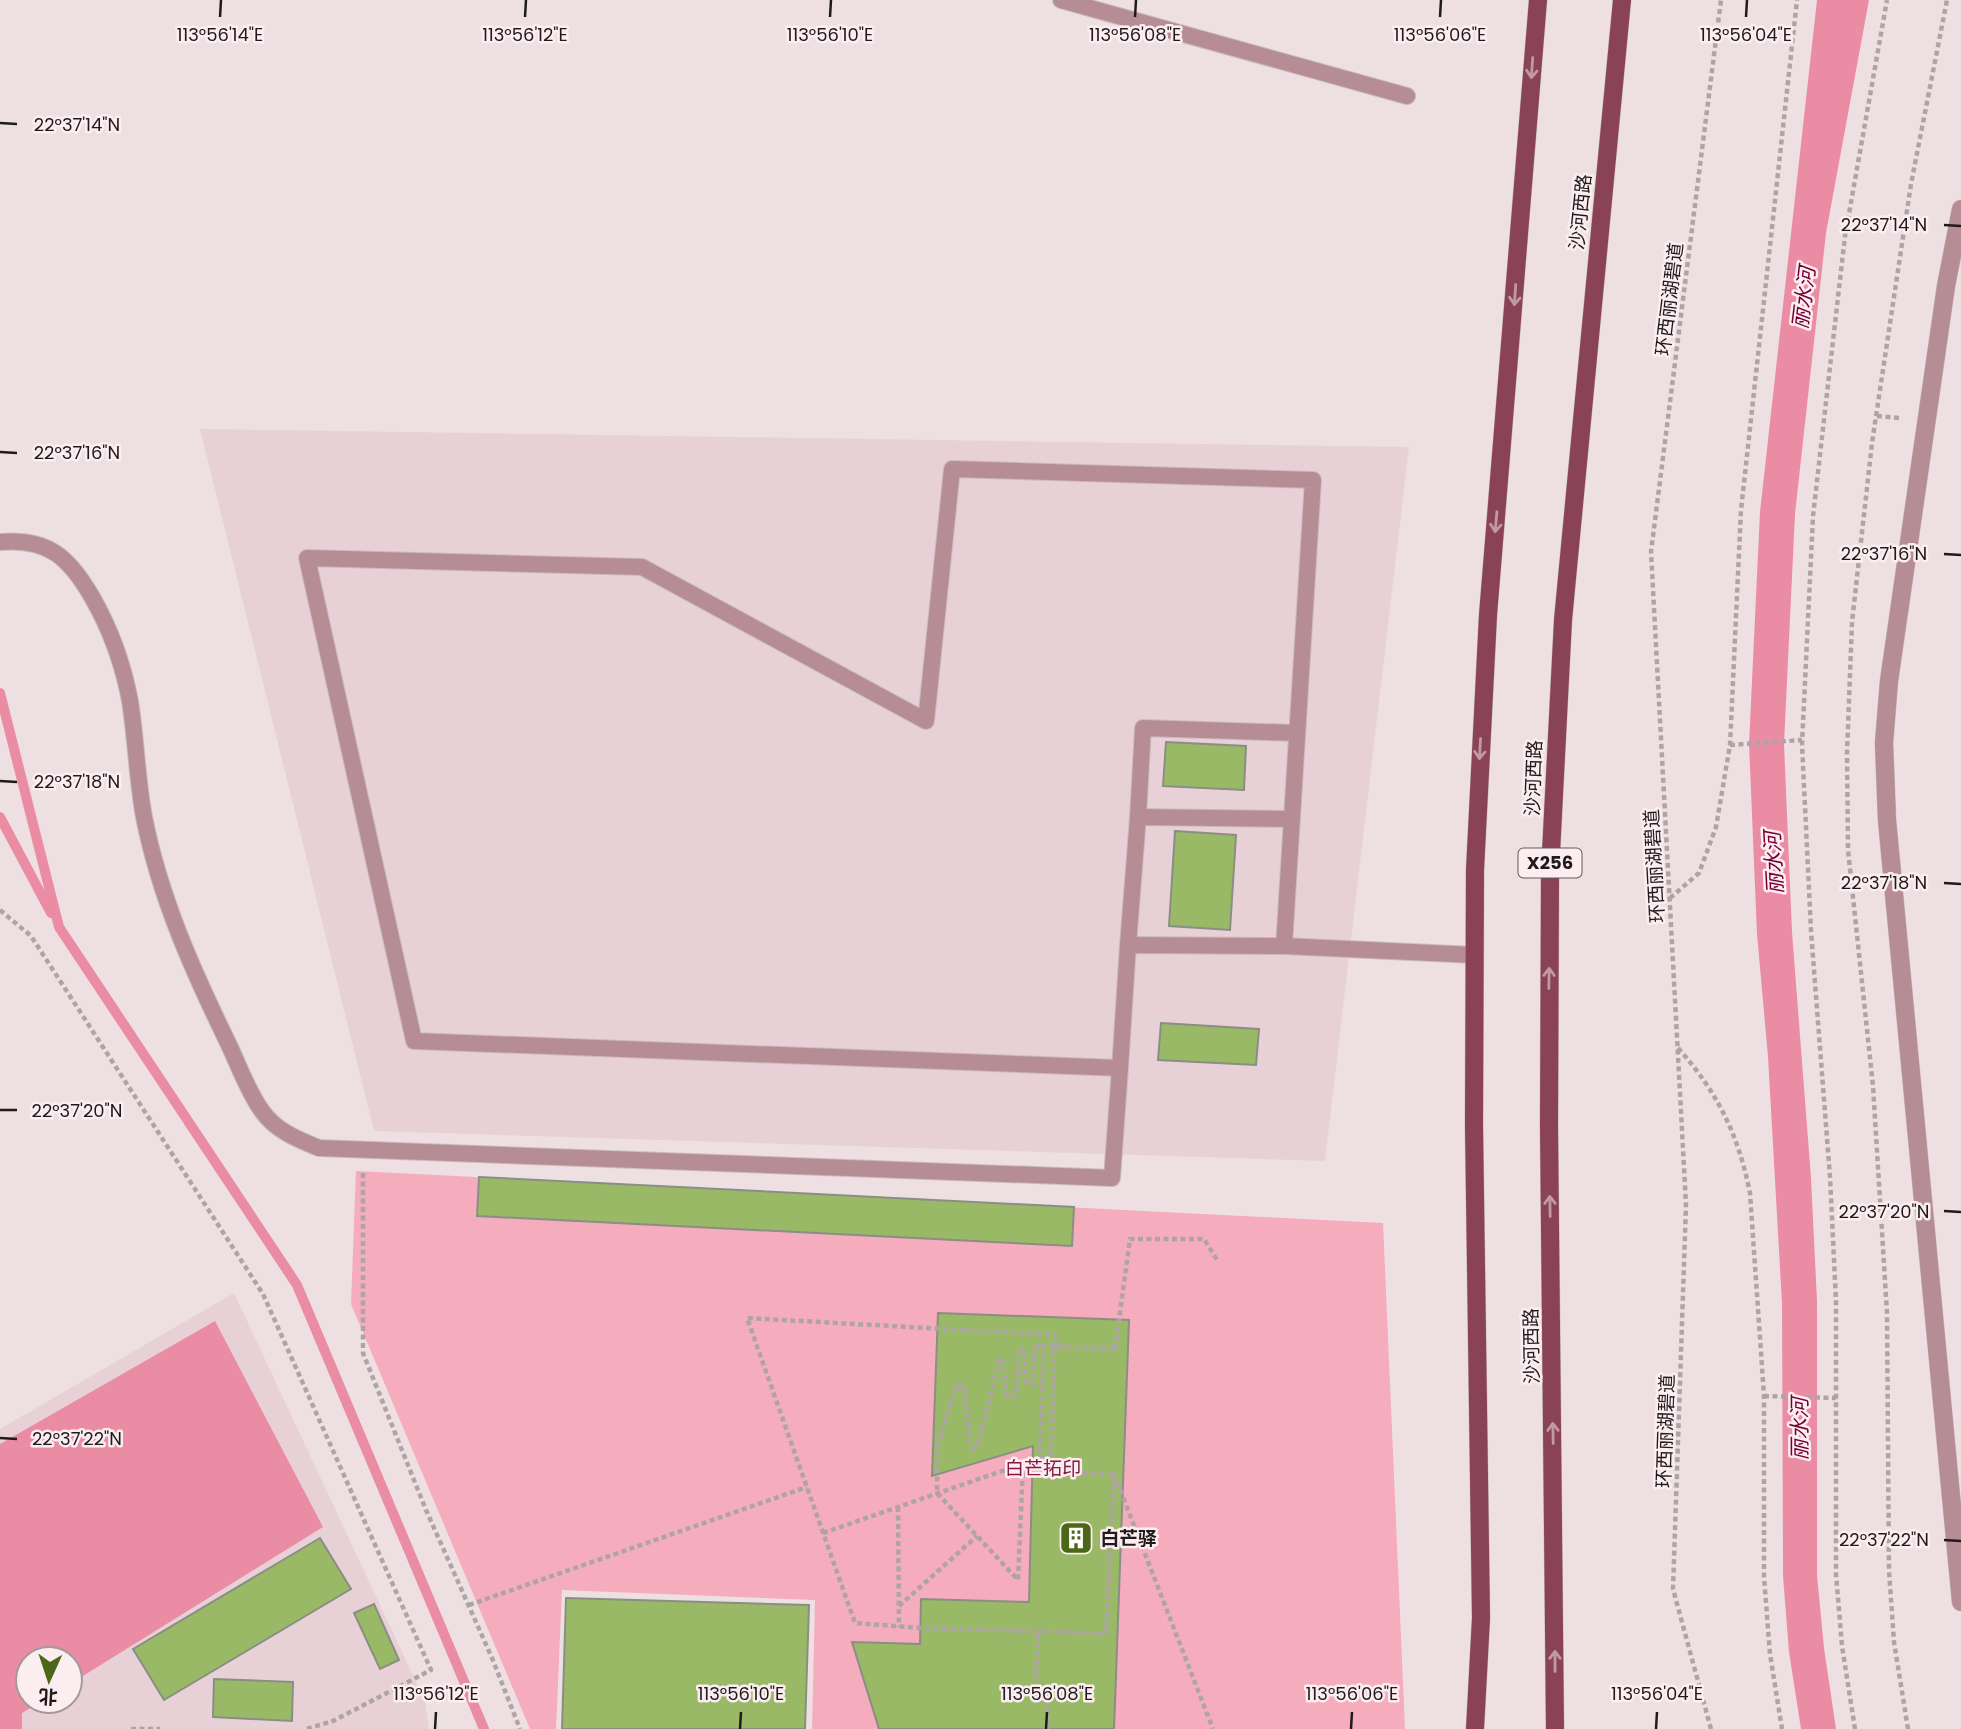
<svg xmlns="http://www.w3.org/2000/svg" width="1961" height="1729" font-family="Poppins,'Noto Sans SC',sans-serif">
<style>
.built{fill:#e8d1d6;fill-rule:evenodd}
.green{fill:#f5acbc}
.water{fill:#ea8da4}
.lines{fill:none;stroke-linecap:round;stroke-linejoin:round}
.stream{stroke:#ea8da4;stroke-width:10}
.building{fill:#99b966;stroke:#8a8e84;stroke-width:2}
.service-casing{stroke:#c9bcbe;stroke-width:18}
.minor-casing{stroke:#c9bcbe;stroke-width:19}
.primary-casing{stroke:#c9bcbe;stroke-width:19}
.path{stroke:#afa4a5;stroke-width:4.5;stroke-dasharray:5 3.5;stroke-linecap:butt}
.service{stroke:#b78d95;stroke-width:16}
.minor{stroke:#b78d95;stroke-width:18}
.primary{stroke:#8a4356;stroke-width:18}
.path-bridge{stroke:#afa4a5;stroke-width:4.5;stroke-dasharray:5 3.5;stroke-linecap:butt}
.oneway{stroke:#c298a3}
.ticks{fill:none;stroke:#1f1a1b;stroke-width:2.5}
.labels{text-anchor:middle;stroke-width:5;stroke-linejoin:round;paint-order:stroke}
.shield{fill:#fbedf0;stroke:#61595b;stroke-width:2}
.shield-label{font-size:18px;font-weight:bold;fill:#1f1a1b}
.street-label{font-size:19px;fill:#1f1a1b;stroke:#fbedf0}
.park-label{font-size:19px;fill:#861941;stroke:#fbedf0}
.poi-label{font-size:19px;font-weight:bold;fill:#1f1a1b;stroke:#fbedf0;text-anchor:start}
.water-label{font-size:21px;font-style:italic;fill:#740033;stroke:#fbedf0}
.ticks-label{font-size:18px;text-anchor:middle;fill:#1f1a1b;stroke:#fbedf0;stroke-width:5;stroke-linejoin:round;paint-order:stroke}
</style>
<rect width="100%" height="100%" fill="#eee0e2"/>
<!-- built -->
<g class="built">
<path d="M200,429L1409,447L1325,1161L374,1131Z"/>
<path d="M234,1293L425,1701L429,1729H0V1429ZM28,1659H70V1701H28Z"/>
</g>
<!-- green -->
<path class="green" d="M356,1171L1383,1223L1405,1729H812L815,1600L562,1590L556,1729H530L351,1304Z"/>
<!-- water -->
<g class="water">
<path d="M1817,0H1869L1826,233L1795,514L1784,744L1792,932L1811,1178L1817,1301V1575L1824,1648L1836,1729H1801L1789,1652L1783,1576L1782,1303L1768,1057L1757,934L1749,744L1760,512Z"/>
<path d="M215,1321L323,1527L70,1684V1659H28V1701H43L22,1713V1729H0V1444Z"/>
</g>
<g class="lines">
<!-- stream -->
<g class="stream">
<path d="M0,693L59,927L297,1285L484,1729"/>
<path d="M0,817L51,913"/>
</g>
</g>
<!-- building -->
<g class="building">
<path d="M1166,742L1246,746L1244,790L1163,786Z"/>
<path d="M1175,831L1236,835L1230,930L1169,926Z"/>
<path d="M1161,1023L1259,1029L1256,1065L1158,1060Z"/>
<path d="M479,1177L1074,1207L1072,1246L477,1216Z"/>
<path d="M938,1313L1129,1320L1114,1729H879L852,1642L920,1644L921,1599L1029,1602L1033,1446L932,1476Z"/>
<path d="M320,1538L351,1589L164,1700L133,1649Z"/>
<path d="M566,1598L809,1605L805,1729H562Z"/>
<path d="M374,1604L399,1660L380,1669L354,1613Z"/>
<path d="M214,1679L293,1682L292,1721L213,1717Z"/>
</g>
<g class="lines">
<defs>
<g id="service">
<path d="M1061,0L1407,96"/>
<path d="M0,542C48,538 69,557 92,597C111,630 123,664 130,701C136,739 137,779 144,817C160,898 193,971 229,1045C239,1066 248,1092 262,1111C276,1131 297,1139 319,1148L1112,1178L1120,1068"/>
<path d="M1138,817L1143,728L1297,733"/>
<path d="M1128,945L1138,817L1292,819"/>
<path d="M1284,946L1313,480L952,469L926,721L642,567L307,558L414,1041L1120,1068L1128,945L1284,946L1474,955"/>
</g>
<path id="minor" d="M1961,209L1946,286L1889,681L1884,743L1887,820L1961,1602"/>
<g id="primary">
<path d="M1475,1729L1481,1618L1474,1125L1475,870L1488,615L1538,0"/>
<path d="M1555,1729L1549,1125L1550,872L1563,620L1622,0"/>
</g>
</defs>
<!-- service casing -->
<use href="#service" class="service-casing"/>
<!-- minor casing -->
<use href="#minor" class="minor-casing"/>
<!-- primary casing -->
<use href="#primary" class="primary-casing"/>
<!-- path -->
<g class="path">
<path d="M1877,416L1900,418"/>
<path d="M1730,745L1802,740"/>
<path d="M1670,898L1699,873L1716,827L1730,745L1741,510L1797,0"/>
<path d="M0,910L31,936L263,1294L431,1670L333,1721L306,1729"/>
<path d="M1678,1048C1718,1093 1738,1134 1750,1193L1764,1396V1577L1770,1654L1782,1729"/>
<path d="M363,1173V1353L426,1510L492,1658L520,1729"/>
<path d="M1115,1349L1130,1239H1204L1217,1260"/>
<path d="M1764,1396L1836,1398"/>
<path d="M1023,1464L1018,1580L937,1493L938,1445L957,1383L964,1387L970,1444L973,1449L977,1447L1000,1357L1003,1363L1007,1396H1016L1019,1350L1026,1351L1024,1377L1027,1383L1033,1384L1035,1345L1044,1346"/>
<path d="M1114,1474L1213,1729"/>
<path d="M898,1507L899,1627"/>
<path d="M823,1533L1051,1454L1055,1335L747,1318L855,1623L920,1628L1038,1631"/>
<path d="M469,1605L807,1487"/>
<path d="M899,1606L977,1536"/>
<path d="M131,1729H160"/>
<path d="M1711,1729L1673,1589L1686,1205L1651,552L1721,0"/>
<path d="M1855,1729L1842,1646L1836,1574V1301L1830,1177L1811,931L1802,744L1813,516L1845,236L1887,0"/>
<path d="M1908,1729L1894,1642L1889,1571L1887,1313L1873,1086L1848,850L1847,753L1852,622L1872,443L1911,184L1947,0"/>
</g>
<!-- service -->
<use href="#service" class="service"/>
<!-- minor -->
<use href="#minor" class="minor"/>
<!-- primary -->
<use href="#primary" class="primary"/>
<!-- path-bridge -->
<path class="path-bridge" d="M1047,1729L1048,1702L1035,1701L1038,1631L1106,1634L1114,1474L1039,1471L1044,1346L1115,1349"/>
</g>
<!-- one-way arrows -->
<defs><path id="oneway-shaft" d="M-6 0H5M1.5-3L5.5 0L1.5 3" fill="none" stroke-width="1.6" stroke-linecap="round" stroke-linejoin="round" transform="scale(1.75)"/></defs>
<g class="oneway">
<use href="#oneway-shaft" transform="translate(1532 68) rotate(94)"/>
<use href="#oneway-shaft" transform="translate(1515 295) rotate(94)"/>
<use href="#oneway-shaft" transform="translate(1496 522) rotate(95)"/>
<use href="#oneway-shaft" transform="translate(1480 749) rotate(93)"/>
<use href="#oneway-shaft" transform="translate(1549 978) rotate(-89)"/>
<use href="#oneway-shaft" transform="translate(1550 1206) rotate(-91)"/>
<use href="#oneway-shaft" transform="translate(1553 1433) rotate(-91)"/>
<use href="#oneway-shaft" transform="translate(1555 1661) rotate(-90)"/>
</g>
<!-- ticks -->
<path class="ticks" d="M220,17L221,0M525,17L526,0M830,17L831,0M1135,17L1136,0M1440,17L1441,0M1746,17L1747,0M0,123L17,124M1944,225L1961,226M0,452L17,453M1944,554L1961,555M0,781L17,782M1944,883L1961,884M0,1110H17M1944,1211L1961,1212M0,1438L17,1439M1944,1540L1961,1541M435,1729L436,1712M740,1729L741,1712M1046,1729L1047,1712M1351,1729L1352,1712M1656,1729L1657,1712"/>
<!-- icons -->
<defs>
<symbol id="building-square" viewBox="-11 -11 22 22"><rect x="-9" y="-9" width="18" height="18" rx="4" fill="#4d6718" stroke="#fbedf0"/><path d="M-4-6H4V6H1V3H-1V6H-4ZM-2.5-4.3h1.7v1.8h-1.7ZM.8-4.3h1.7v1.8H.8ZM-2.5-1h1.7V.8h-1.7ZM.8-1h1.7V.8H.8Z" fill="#fff"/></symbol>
</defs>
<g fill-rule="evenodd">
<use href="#building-square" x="1057" y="1519" width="38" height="38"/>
</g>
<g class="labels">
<!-- shield labels -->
<rect class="shield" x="1518.5" y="848.5" width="63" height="29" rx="5"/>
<g class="shield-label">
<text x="1550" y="869">X256</text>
</g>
<!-- street labels -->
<g class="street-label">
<text transform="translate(1580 212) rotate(-84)" y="7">沙河西路</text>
<text transform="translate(1669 299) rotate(-83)" y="7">环西丽湖碧道</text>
<text transform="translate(1533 778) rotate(-88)" y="7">沙河西路</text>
<text transform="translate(1654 866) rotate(-93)" y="7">环西丽湖碧道</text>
<text transform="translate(1531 1346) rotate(-91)" y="7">沙河西路</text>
<text transform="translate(1665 1431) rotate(-88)" y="7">环西丽湖碧道</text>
</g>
<!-- park labels -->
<g class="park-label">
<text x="1043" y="1475">白芒拓印</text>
</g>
<!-- poi labels -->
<g class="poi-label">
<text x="1100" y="1545">白芒驿</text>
</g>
<!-- water labels -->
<g class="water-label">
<text transform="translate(1804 298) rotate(-83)" y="7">丽水河</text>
<text transform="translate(1774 863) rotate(-93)" y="7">丽水河</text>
<text transform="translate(1800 1429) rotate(-90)" y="7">丽水河</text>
</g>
</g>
<g class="ticks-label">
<text x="220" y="41">113°56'14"E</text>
<text x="525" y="41">113°56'12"E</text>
<text x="830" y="41">113°56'10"E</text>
<text x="1135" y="41">113°56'08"E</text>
<text x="1440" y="41">113°56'06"E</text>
<text x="1746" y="41">113°56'04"E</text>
<text x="77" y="131">22°37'14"N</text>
<text x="1884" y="231">22°37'14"N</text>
<text x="77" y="459">22°37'16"N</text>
<text x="1884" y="560">22°37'16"N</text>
<text x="77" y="788">22°37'18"N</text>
<text x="1884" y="889">22°37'18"N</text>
<text x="77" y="1117">22°37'20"N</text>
<text x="1884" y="1218">22°37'20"N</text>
<text x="77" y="1445">22°37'22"N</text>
<text x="1884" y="1546">22°37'22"N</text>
<text x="436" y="1700">113°56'12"E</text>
<text x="741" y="1700">113°56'10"E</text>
<text x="1047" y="1700">113°56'08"E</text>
<text x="1352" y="1700">113°56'06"E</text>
<text x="1657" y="1700">113°56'04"E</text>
</g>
<!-- north arrow -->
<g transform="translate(49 1680) rotate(183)"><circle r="33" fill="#fbedf0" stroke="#a3999b" stroke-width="2"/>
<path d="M0-5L12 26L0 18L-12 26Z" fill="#4d6718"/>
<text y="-10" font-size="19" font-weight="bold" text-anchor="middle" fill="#1f1a1b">北</text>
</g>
</svg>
